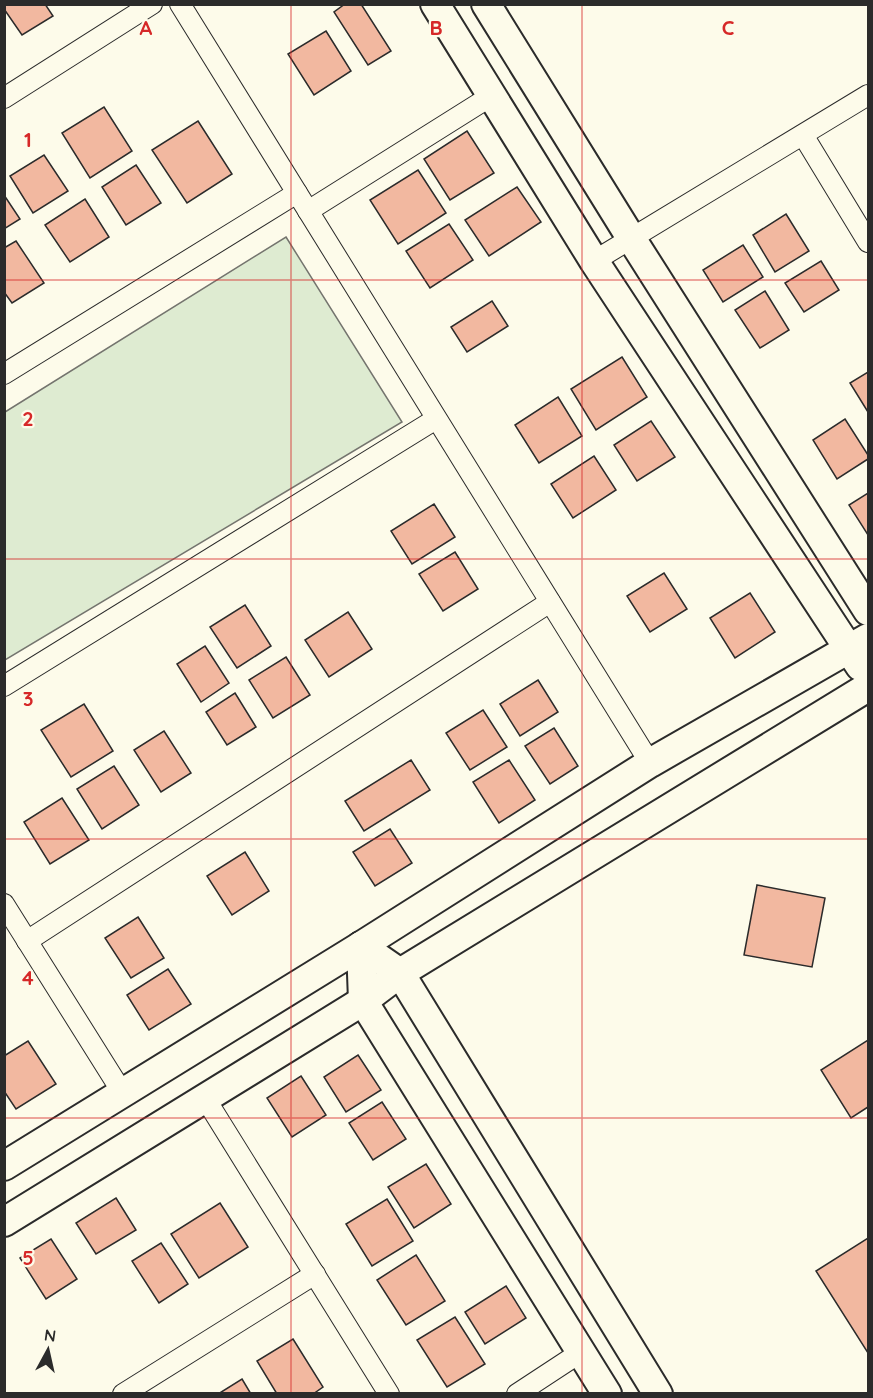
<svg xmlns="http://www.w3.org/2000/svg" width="873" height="1398" font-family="Quicksand,sans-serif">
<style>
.green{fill:#deebd1;stroke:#74746e;stroke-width:1.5}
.building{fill:#f2b8a0;stroke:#2b2b2b;stroke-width:1.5}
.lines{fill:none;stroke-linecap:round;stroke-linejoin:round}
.street-casing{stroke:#2b2b2b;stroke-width:22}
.secondary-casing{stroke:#2b2b2b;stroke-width:32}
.street{stroke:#fdfbea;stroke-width:20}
.secondary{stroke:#fdfbea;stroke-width:28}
.grid{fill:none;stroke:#d62828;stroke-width:1.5;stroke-opacity:0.55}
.grid-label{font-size:20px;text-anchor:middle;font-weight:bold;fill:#d62828;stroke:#fdfbea;stroke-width:4.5;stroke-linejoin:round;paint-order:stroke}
</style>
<rect width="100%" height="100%" fill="#fdfbea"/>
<!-- green -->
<path class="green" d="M286,237L402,422L5,660V412Z"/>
<!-- building -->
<g class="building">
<path d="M4,4H45L53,16L22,35L4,9Z"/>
<path d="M345,4H361L391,51L368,65L334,12Z"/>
<path d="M326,31L351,71L314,95L288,54Z"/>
<path d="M104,107L132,151L90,178L62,133Z"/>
<path d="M198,121L232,174L187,203L152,150Z"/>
<path d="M467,131L494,173L450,200L424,159Z"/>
<path d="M44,155L68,191L33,213L10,176Z"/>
<path d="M136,165L161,203L126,225L102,187Z"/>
<path d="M418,170L446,213L398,244L370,200Z"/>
<path d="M517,187L541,222L489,256L465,220Z"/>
<path d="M4,195L20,219L4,229Z"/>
<path d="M85,199L109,237L70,262L45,225Z"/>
<path d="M786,214L809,251L775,272L753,235Z"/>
<path d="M449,224L473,260L430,288L406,251Z"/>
<path d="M16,241L44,283L12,303L4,292V248Z"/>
<path d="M743,245L763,277L723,302L703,270Z"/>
<path d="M821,261L839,290L804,312L785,283Z"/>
<path d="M765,291L789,330L760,348L735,310Z"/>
<path d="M492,301L508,326L467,352L451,327Z"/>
<path d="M622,357L647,397L596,430L571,389Z"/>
<path d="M868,372V412L850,383Z"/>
<path d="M558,397L582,436L539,463L515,425Z"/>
<path d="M845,419L868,455V459L837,479L813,440Z"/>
<path d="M651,421L675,457L637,481L614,445Z"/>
<path d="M594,456L616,490L573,518L551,484Z"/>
<path d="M868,493V535L849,505Z"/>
<path d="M434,504L455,537L412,564L391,531Z"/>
<path d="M455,552L478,589L443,611L419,574Z"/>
<path d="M664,573L687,609L650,632L627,596Z"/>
<path d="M750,593L775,632L735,658L710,618Z"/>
<path d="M245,605L271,646L237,668L210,627Z"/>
<path d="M348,612L372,649L329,677L305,640Z"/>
<path d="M205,646L229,683L201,702L177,664Z"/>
<path d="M286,657L310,695L273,718L249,680Z"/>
<path d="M538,680L558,712L520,736L500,704Z"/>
<path d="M235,693L256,727L227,745L206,712Z"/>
<path d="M84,704L113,751L71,777L41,730Z"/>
<path d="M483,710L507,747L470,770L446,733Z"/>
<path d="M554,728L578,766L550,784L525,746Z"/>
<path d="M164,731L191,773L161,792L134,750Z"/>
<path d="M411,760L430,790L364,831L345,801Z"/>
<path d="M509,760L535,800L499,823L473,782Z"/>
<path d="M114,766L139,805L102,829L77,789Z"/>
<path d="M62,798L89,840L50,864L24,822Z"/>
<path d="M390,829L412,863L375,886L353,852Z"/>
<path d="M245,852L269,891L232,915L207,876Z"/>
<path d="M757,885L825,898L812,967L744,955Z"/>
<path d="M138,917L164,958L131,978L105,938Z"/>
<path d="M168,969L191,1004L149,1030L127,995Z"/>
<path d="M868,1040V1107L851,1118L821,1070Z"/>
<path d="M28,1041L56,1084L16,1109L4,1091V1056Z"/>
<path d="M358,1055L381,1090L346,1112L324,1077Z"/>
<path d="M301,1076L326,1115L292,1137L267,1098Z"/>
<path d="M382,1102L406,1139L373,1160L349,1123Z"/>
<path d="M426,1164L451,1204L414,1228L388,1187Z"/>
<path d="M116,1198L136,1230L96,1254L76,1223Z"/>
<path d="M387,1199L413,1241L372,1266L346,1224Z"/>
<path d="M220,1203L248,1247L199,1278L171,1234Z"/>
<path d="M868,1238V1353L816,1271Z"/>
<path d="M51,1239L77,1279L46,1299L20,1258Z"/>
<path d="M161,1243L188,1284L159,1303L132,1261Z"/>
<path d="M416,1255L445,1301L406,1325L377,1280Z"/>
<path d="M506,1286L526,1318L485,1344L465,1312Z"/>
<path d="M455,1317L485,1364L447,1387L417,1340Z"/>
<path d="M293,1339L323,1387L313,1394H277L257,1361Z"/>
<path d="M242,1379L251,1394H218Z"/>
</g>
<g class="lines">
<defs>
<g id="street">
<path d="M180,4L650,763"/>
<path d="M4,98L152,4"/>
<path d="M803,135L868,242"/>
<path d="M308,211L491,96"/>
<path d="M594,261L868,95"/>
<path d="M4,374L297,193"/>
<path d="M4,686L436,419"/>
<path d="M4,904L122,1092"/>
<path d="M27,941L550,602"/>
<path d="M205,1098L389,1394"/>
<path d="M123,1394L315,1274"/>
<path d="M517,1394L581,1352"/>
</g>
<g id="secondary">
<path d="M435,4L594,261L860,666"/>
<path d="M486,4L631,238L868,611"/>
<path d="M361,946L400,973L658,1394"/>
<path d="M361,946L363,1001L607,1394"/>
<path d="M4,1166L361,946L650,763L868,638"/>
<path d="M4,1222L363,1001L400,973L868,687"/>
</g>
</defs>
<!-- street casing -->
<use href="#street" class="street-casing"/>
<!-- secondary casing -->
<use href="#secondary" class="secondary-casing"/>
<!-- street -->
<use href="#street" class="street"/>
<!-- secondary -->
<use href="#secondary" class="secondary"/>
</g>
<!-- grid -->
<path class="grid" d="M291,4V1394M582,4V1394M4,280H868M4,559H868M4,839H868M4,1118H868"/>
<g class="grid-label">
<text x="146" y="35">A</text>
<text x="436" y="35">B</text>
<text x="728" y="35">C</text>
<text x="28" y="147">1</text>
<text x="28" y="426">2</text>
<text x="28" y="706">3</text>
<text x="28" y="985">4</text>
<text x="28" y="1265">5</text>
</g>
<!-- border -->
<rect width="873" height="1398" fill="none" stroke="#2b2b2b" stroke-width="12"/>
<!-- north arrow -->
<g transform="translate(48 1350) rotate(8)" stroke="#fdfbea" stroke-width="4.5" paint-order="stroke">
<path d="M0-4.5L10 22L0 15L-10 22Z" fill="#2b2b2b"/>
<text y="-9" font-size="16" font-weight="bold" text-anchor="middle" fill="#2b2b2b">N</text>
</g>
</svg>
